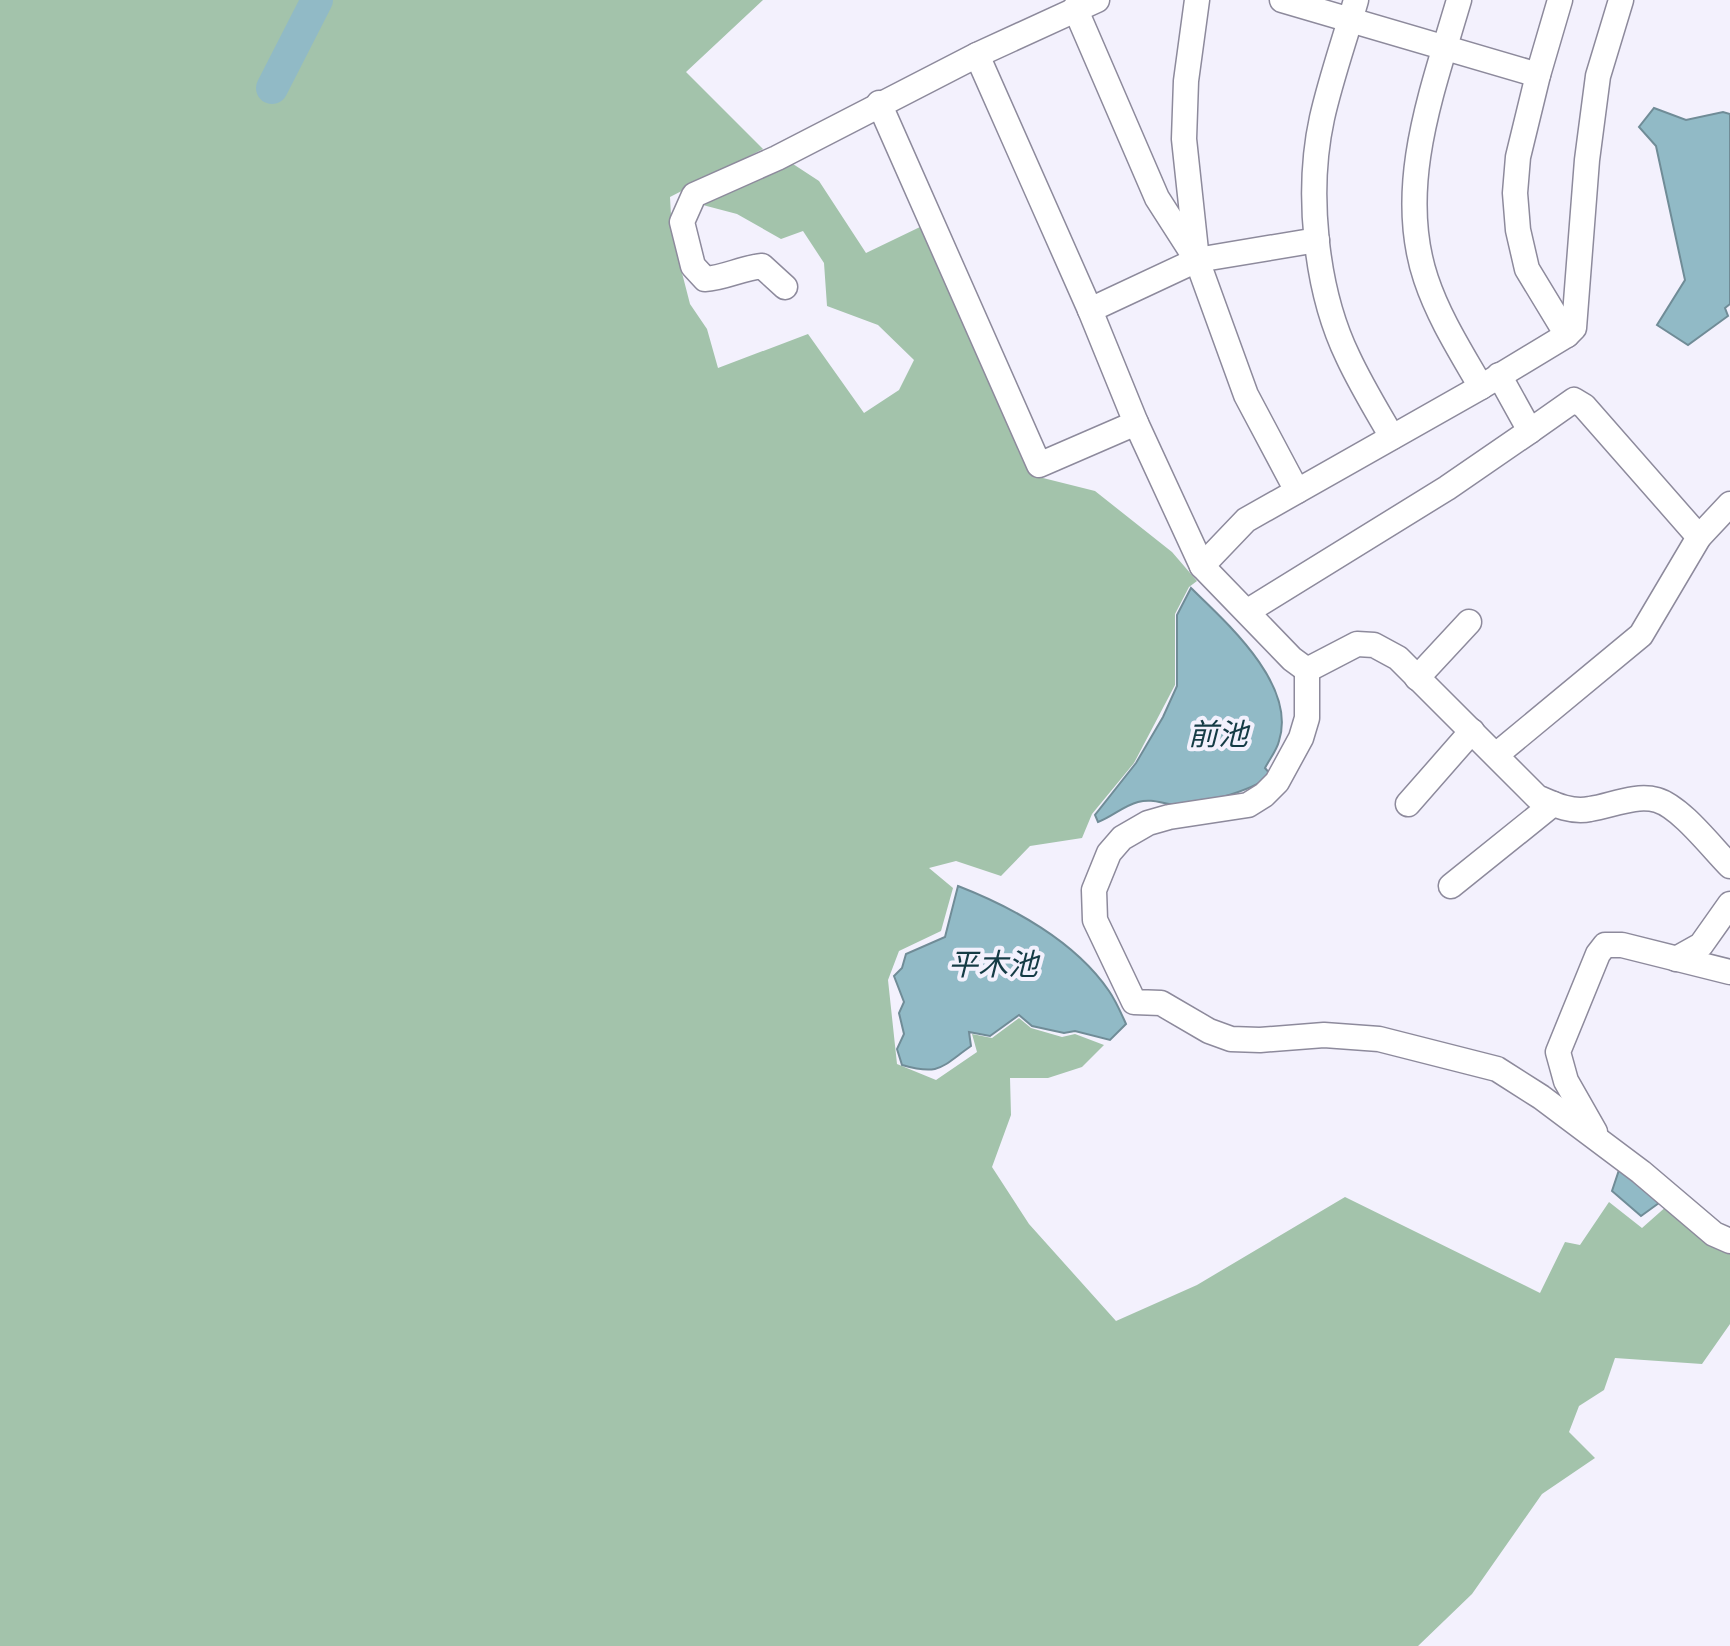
<svg xmlns="http://www.w3.org/2000/svg" width="1730" height="1646" font-family="Ubuntu,'Noto Sans JP',sans-serif">
<style>
.forest{fill:#a3c3ab}
.water{fill:#91bac6;stroke:#708c97;stroke-width:2}
.lines{fill:none;stroke-linecap:round;stroke-linejoin:round}
.river{stroke:#91bac6;stroke-width:32}
.minor-casing{stroke:#8d8a9c;stroke-width:27}
.minor{stroke:#fff;stroke-width:24}
.labels{text-anchor:middle;stroke-width:8;stroke-linejoin:round;paint-order:stroke}
.water-label{font-size:30px;font-style:italic;fill:#153b45;stroke:#f3f1fd}
</style>
<rect width="100%" height="100%" fill="#f3f1fd"/>
<!-- forest -->
<path class="forest" d="M0,0H763L686,72L763,149L670,197L672,234L690,304L707,329L718,368L808,334L864,413L899,390L914,360L878,325L827,306L824,263L803,231L781,239L737,214L699,204L793,164L819,181L866,253L920,227L1031,475L1095,491L1172,552L1197,581L1189,587L1175,614V685L1134,763L1092,814L1082,838L1030,846L1001,876L956,861L929,868L953,888L941,931L899,951L888,980L897,1064L936,1080L977,1052L972,1034L992,1038L1019,1018L1031,1028L1062,1037L1075,1034L1104,1045L1082,1067L1048,1078H1010L1011,1115L992,1167L1029,1224L1116,1321L1197,1285L1345,1197L1540,1293L1565,1242L1580,1245L1609,1202L1642,1228L1668,1205L1716,1248L1730,1254V1324L1702,1364L1615,1358L1604,1390L1579,1406L1569,1432L1595,1458L1542,1494L1472,1594L1418,1646H0Z"/>
<!-- water -->
<g class="water">
<path d="M1654,108L1686,120L1723,112L1730,114V304L1725,308L1728,316L1688,345L1657,325L1685,280L1656,146L1639,127Z"/>
<path d="M1191,588C1227,623 1297,685 1279,741C1277,750 1269,760 1265,768L1271,775C1253,791 1193,808 1169,804C1158,802 1150,799 1138,802C1123,806 1112,817 1098,822L1095,815L1136,763L1163,717L1177,686V615Z"/>
<path d="M958,886C1012,907 1075,941 1109,991C1116,1001 1121,1013 1126,1024L1110,1040L1075,1031L1064,1033L1032,1026L1019,1015L990,1036L969,1032L971,1046C941,1067 940,1076 902,1065L897,1049L904,1034L899,1013L904,1002L894,976L902,968L906,954L945,937Z"/>
<path d="M1620,1167L1659,1203L1641,1216L1612,1191Z"/>
</g>
<g class="lines">
<!-- river -->
<path class="river" d="M272,88L317,0"/>
<defs>
<g id="minor">
<path d="M1197,0L1186,81L1184,139L1197,260L1246,395L1297,491"/>
<path d="M1282,0L1538,75"/>
<path d="M1356,0C1345,39 1331,78 1322,118C1306,191 1315,289 1348,357C1361,385 1377,411 1392,437"/>
<path d="M1459,0C1433,89 1395,187 1426,279C1439,318 1461,352 1481,387"/>
<path d="M1075,8L1157,198L1191,251"/>
<path d="M977,55L1090,310L1136,423L1202,566L1292,659L1307,670L1357,644L1374,645L1398,658L1537,797C1553,804 1571,813 1590,809C1611,806 1635,794 1657,800C1681,807 1712,848 1730,866"/>
<path d="M879,103L1039,465L1136,423"/>
<path d="M785,287L762,266C742,268 724,278 705,279L693,266L682,222L694,195L777,158L977,55L1097,0"/>
<path d="M1090,310L1197,260L1317,240"/>
<path d="M1567,335L1574,328L1587,160L1598,76L1621,0"/>
<path d="M1499,375L1530,431L1574,400L1584,406L1699,537"/>
<path d="M1202,566L1246,520L1481,387L1567,335L1527,269L1518,230L1515,193L1518,157L1538,75L1560,0"/>
<path d="M1248,611L1447,488L1530,431"/>
<path d="M1307,670V718L1301,738L1277,782L1264,795L1248,805L1169,817L1148,823L1122,838L1109,853L1094,890L1095,920L1134,1002L1161,1003L1209,1031L1231,1039L1260,1040L1324,1035L1379,1039L1497,1069L1541,1097L1641,1172L1714,1234L1730,1241"/>
<path d="M1417,678L1469,622"/>
<path d="M1496,755L1641,635L1699,537L1730,504"/>
<path d="M1408,804L1472,731"/>
<path d="M1451,886L1553,804"/>
<path d="M1676,959L1701,945L1730,904"/>
<path d="M1595,1132L1566,1081L1558,1052L1598,954L1605,945H1622L1730,972"/>
</g>
</defs>
<!-- minor casing -->
<use href="#minor" class="minor-casing"/>
<!-- minor -->
<use href="#minor" class="minor"/>
</g>
<g class="labels">
<!-- water labels -->
<g class="water-label">
<text x="1218" y="745">前池</text>
<text x="993" y="975">平木池</text>
</g>
</g>
</svg>
